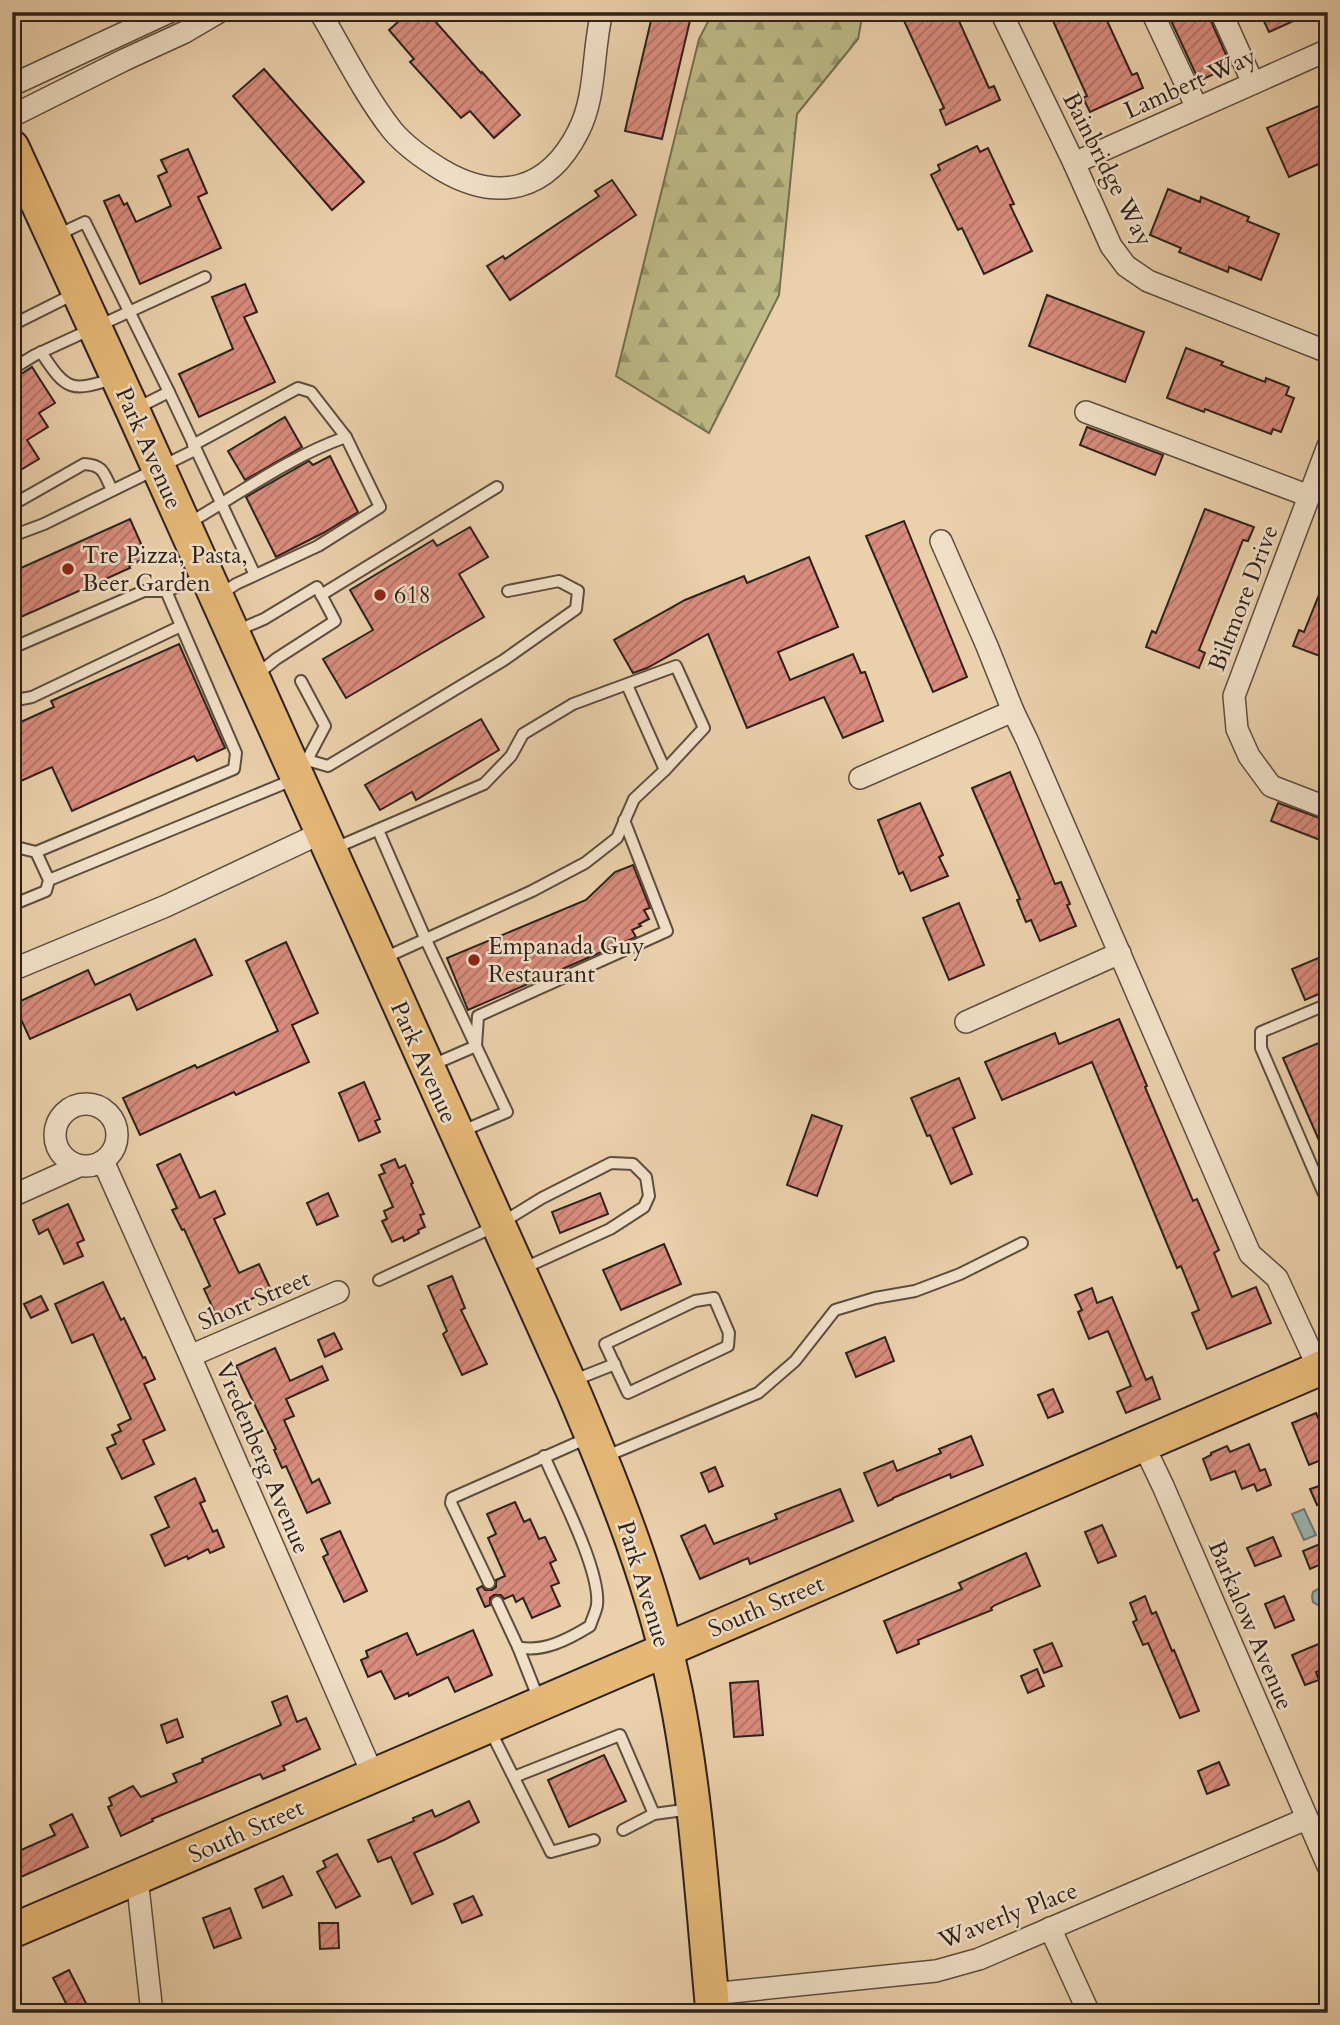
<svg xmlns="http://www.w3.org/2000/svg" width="1340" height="2025" font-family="Cardo,serif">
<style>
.forest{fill:url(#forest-firs);stroke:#746d50;stroke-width:2}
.water{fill:#9ab5b1;stroke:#6e7a75;stroke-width:2}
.building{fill:url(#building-hatch);stroke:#2d211b;stroke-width:2}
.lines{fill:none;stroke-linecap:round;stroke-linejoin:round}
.lane-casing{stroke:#5c4d3f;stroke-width:14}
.street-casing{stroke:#5c4d3f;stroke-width:24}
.primary-casing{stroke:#2d211b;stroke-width:37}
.lane{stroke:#f1e0c8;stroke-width:10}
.street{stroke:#f1e0c8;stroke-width:21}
.primary{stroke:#e5b876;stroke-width:33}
.poi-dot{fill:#8f2418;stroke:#f1e0c8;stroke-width:2.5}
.labels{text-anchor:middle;stroke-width:5;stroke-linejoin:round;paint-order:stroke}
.street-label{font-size:24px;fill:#2d211b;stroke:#f1e0c8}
.poi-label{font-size:24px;fill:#2d211b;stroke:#f1e0c8;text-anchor:start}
</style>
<defs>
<pattern id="forest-firs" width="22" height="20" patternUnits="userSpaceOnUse" patternTransform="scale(1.75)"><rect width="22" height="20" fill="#bcb985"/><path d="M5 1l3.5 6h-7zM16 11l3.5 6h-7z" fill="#99966c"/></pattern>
<pattern id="building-hatch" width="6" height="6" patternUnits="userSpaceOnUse" patternTransform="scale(1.75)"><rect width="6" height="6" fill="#d98c7e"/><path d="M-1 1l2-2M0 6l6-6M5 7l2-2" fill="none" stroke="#b07266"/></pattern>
</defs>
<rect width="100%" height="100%" fill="#ead0ab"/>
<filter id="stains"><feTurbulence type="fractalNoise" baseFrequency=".00286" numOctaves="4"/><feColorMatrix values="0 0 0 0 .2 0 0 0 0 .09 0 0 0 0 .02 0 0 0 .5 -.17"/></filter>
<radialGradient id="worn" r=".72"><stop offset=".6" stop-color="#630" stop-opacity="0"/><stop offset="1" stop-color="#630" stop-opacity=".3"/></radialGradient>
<!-- forest -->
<path class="forest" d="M713,12H863L858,39L797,114L779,295L709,433L616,376L699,39Z"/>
<!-- water -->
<g class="water">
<path d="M1304,1509L1316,1535L1304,1540L1292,1514Z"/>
<path d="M1323,1586L1328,1588V1606L1323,1608L1313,1602L1312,1597L1313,1592Z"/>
</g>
<!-- building -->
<g class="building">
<path d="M409,12H427L481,73L482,72L520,115L494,138L470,111L461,118L410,62L414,59L389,30Z"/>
<path d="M653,12H692L662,139L625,131Z"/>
<path d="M900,12H955L989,88L994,86L1000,100L946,125L940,110L944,108Z"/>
<path d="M1049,12H1103L1132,75L1137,73L1143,88L1090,112L1083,98L1087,96Z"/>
<path d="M1167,12H1207L1231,66L1199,81Z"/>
<path d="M1272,12H1313L1269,32L1262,17Z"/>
<path d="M264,69L364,182L332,210L233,96Z"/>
<path d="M1328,102V160L1289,177L1267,128Z"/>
<path d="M977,146L980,152L988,148L1014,204L1010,205L1032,251L984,274L962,228L958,230L931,175L940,170L938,165Z"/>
<path d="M188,149L207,193L198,197L221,248L140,284L104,201L119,195L124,205L127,203L136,222L171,206L158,176L167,172L161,160Z"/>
<path d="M612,180L636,215L510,300L487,266L503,256L505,259L599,196L595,191Z"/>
<path d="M1168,189L1200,202L1201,197L1249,217L1247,221L1279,234L1261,280L1229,267L1228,272L1179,252L1181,248L1150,235Z"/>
<path d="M245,284L257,312L244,317L275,382L199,417L179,374L233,349L212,297Z"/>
<path d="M1047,295L1144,332L1125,382L1029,346Z"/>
<path d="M1186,348L1223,362L1221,365L1265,382L1266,378L1289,387L1286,395L1294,398L1281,432L1273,429L1271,434L1205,409L1204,412L1167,398Z"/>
<path d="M32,367L55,403L39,413L48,427L27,440L39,459L12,475V380Z"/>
<path d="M285,417L302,447L245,480L228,451Z"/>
<path d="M1087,427L1163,455L1155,475L1080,445Z"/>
<path d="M330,456L358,512L323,533L276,557L246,497L309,461L313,465Z"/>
<path d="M1205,509L1254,527L1248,541L1243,540L1199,650L1205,653L1199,668L1146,647L1152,631L1156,633Z"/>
<path d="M130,519L147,557L129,566L130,568L12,621V572Z"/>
<path d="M904,521L967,677L933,692L866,536Z"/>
<path d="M470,527L488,557L459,574L484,617L346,698L323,659L373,630L350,590L433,540L437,546Z"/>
<path d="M809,557L838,627L778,652L790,680L853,654L861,673L865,672L883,721L843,738L824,697L747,728L708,634L647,668L633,673L614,640L685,600L744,576L747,583Z"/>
<path d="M1327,575H1328V659L1293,646L1299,630L1304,632Z"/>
<path d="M179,644L225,748L197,761L194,756L72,811L52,767L12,785V726L54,707L51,701Z"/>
<path d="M481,719L499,750L416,800L412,792L380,810L365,785Z"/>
<path d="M1010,772L1055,884L1061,882L1070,904L1067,905L1076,926L1040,941L1031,920L1026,922L1017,900L1020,899L972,788Z"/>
<path d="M920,803L943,855L939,857L948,876L911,891L903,872L899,874L878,820Z"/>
<path d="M1278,803L1328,821V843L1271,821Z"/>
<path d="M633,865L650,908L644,910L649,919L639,924L641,926L632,930L636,937L468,1010L447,958L586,900L615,872Z"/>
<path d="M959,903L984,965L949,980L923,918Z"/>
<path d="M195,939L212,975L137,1010L130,994L30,1039L14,1004L88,970L95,985Z"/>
<path d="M286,942L318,1013L292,1025L309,1062L236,1095L234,1092L140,1135L123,1098L195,1065L197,1068L278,1031L246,961Z"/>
<path d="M1328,954V990L1305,1000L1292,969Z"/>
<path d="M1119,1019L1147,1086L1145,1087L1193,1201L1197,1199L1219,1250L1214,1253L1232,1297L1256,1287L1271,1323L1207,1349L1192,1313L1199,1310L1181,1266L1177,1268L1092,1062L1002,1100L985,1062L1055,1033L1059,1044Z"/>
<path d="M1328,1039V1161L1283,1058Z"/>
<path d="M959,1078L975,1118L953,1128L972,1174L951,1184L930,1135L927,1136L911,1098Z"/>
<path d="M364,1082L380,1119L375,1121L380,1132L359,1141L339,1093Z"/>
<path d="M812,1115L842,1126L817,1196L787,1185Z"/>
<path d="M180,1154L200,1198L215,1191L225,1214L214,1219L239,1273L259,1264L271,1290L216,1315L204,1289L210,1286L184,1229L182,1230L172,1210L177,1208L157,1165Z"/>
<path d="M395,1159L399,1168L405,1165L413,1183L411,1184L424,1214L420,1215L425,1227L418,1230L419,1233L404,1241L403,1237L392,1242L382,1221L387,1219L384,1211L393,1207L379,1175L385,1173L381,1165Z"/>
<path d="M328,1193L338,1216L317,1225L307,1203Z"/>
<path d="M600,1193L608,1214L560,1233L552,1212Z"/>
<path d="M68,1204L84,1240L77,1243L83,1256L64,1264L48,1229L39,1234L33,1220Z"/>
<path d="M664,1244L681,1284L621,1310L603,1270Z"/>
<path d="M452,1276L465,1308L461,1310L487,1364L462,1375L443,1334L447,1331L428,1286Z"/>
<path d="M103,1282L121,1320L124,1318L143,1358L145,1357L155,1379L144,1384L165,1430L143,1440L154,1464L122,1479L107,1448L116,1444L112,1435L121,1431L118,1425L131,1419L93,1334L72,1343L55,1304Z"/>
<path d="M1092,1288L1097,1303L1112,1297L1146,1380L1152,1377L1160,1399L1126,1413L1117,1392L1131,1386L1108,1331L1089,1339L1078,1312L1082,1310L1075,1295Z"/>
<path d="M41,1296L48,1310L31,1318L24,1304Z"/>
<path d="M334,1333L342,1349L325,1357L318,1340Z"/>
<path d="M885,1337L894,1361L856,1377L846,1353Z"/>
<path d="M275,1348L290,1381L322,1366L328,1380L286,1399L294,1416L284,1420L312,1483L319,1479L330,1503L307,1513L286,1466L282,1468L274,1450L276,1449L236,1366Z"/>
<path d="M1053,1389L1063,1412L1048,1418L1038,1395Z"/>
<path d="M1316,1413L1328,1441V1457L1309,1465L1292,1423Z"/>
<path d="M971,1436L983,1465L951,1478L950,1474L893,1498V1499L878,1506L864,1473L893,1461L897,1471L941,1453L939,1449Z"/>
<path d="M1249,1444L1260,1471L1265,1469L1271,1485L1257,1491L1254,1484L1242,1489L1235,1471L1211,1480L1203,1459L1211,1455V1453L1227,1446L1230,1452Z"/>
<path d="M715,1467L723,1486L709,1492L701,1473Z"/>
<path d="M195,1478L205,1501L200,1503L213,1532L217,1530L224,1547L210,1553L208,1549L188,1559L187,1556L165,1566L151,1535L169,1527L155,1497Z"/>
<path d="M1328,1483V1499L1317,1505L1310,1489Z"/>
<path d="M840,1489L853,1521L750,1564L748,1558L700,1579L681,1536L705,1525L714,1544L777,1519L775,1514Z"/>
<path d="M515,1502L524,1522L530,1519L539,1539L545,1537L556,1560L550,1563L559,1583L551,1586L560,1606L532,1618L523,1598L516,1602L513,1595L504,1599L501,1595H494L490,1598V1605L485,1607L477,1589L482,1586L485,1590H492L496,1587V1580L505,1576L488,1538L496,1534L487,1514Z"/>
<path d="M1102,1525L1116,1556L1098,1563L1085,1532Z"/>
<path d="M340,1531L367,1591L344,1602L323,1557L328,1554L321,1539Z"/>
<path d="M1273,1537L1281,1556L1255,1566L1247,1548Z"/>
<path d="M1320,1544L1328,1561L1310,1569L1303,1551Z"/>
<path d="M1026,1553L1040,1586L995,1605L991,1608L992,1610L918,1640L919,1644L897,1653L884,1621L962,1589L959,1583Z"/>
<path d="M1145,1596L1152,1614L1156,1612L1172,1651L1174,1650L1199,1711L1180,1718L1148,1643L1143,1645L1133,1622L1137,1620L1130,1603Z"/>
<path d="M1284,1596L1294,1620L1275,1628L1265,1604Z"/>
<path d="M473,1630L492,1675L455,1692L448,1677L409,1696L408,1693L395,1699L381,1671L368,1677L361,1660L368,1657L366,1651L407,1633L417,1655Z"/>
<path d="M1328,1640V1664L1320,1668L1321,1670L1316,1672L1319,1680L1305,1685L1292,1655Z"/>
<path d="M1052,1643L1062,1666L1044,1673L1034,1650Z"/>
<path d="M1037,1669L1044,1686L1028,1693L1021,1676Z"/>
<path d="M758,1681L763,1735L734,1737L730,1683Z"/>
<path d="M287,1696L297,1722L306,1718L320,1749L283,1766L285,1770L263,1779L260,1774L152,1819L153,1821L121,1836L108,1807L112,1805L109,1798L133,1786L141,1797L177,1782L173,1774L203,1762L202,1759L281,1725L272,1702Z"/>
<path d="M177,1719L183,1737L167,1743L161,1725Z"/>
<path d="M604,1755L626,1801L569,1827L548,1780Z"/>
<path d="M1219,1762L1229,1785L1207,1794L1198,1771Z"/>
<path d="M469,1801L479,1822L444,1840L414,1853L433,1894L412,1904L391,1857L378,1862L368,1840L414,1821L413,1818L432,1810L435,1817Z"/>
<path d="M72,1814L88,1847L21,1877L12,1854L55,1835L50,1825Z"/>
<path d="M337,1854L360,1896L336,1908L317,1872L326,1867L323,1861Z"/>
<path d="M283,1876L292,1895L263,1908L255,1889Z"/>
<path d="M473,1896L482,1915L462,1923L454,1904Z"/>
<path d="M230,1908L241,1938L214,1948L203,1918Z"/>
<path d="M319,1923H338L339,1948L320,1949Z"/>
<path d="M69,1970L91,2013H71L53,1978Z"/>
</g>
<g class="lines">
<defs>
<g id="lane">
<path d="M55,236L85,222L169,392L255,575"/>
<path d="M12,325L76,293"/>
<path d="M41,352C67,392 71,392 116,378"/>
<path d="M12,369L35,355L205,277"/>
<path d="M135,409L169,392"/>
<path d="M193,445L298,388L311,392L346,437"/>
<path d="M12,505L84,464C104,465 104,474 112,490"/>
<path d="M189,523C239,494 291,456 346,437L380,507L318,546L236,584L221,594"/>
<path d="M12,536L44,524L195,450"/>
<path d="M321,595L497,487"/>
<path d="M236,631L264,619L317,587L335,621L276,659L255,676"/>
<path d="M12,648L144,591H166L204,577"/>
<path d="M301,681L325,726L307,760"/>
<path d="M627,685L665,770"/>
<path d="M12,697L16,700L32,697L181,626"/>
<path d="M295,765L307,760L328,766L504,660L576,609L578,591L559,581L508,591"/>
<path d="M378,830L426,940L507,1112L460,1132"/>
<path d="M12,846L36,852L49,880L46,891L12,905"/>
<path d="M335,848L484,784L511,756L523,734L573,704L676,666L704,728L665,770L634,799L617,838L585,863L532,891L384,958"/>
<path d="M36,852L234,769L236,753L166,591"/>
<path d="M49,880L295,779"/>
<path d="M1328,1004L1261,1032V1048L1323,1192L1328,1198"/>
<path d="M432,1065L476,1046L478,1016L667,931L624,820"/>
<path d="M379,1280L498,1225L542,1198L611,1163L633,1164L646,1177L649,1196L644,1207L610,1229L522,1269"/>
<path d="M714,1298L729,1333L728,1346L628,1393L605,1344L695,1301Z"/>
<path d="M572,1381L615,1364"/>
<path d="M604,1457L758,1393L795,1361L835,1310L875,1298L915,1291L960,1274L1022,1243"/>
<path d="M489,1583L451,1503L452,1498L590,1437"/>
<path d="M497,1602L518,1647C543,1653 569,1639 590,1626C592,1619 596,1612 597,1605C601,1571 559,1491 544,1456"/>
<path d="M518,1647L539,1700"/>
<path d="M489,1728L551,1852L594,1840"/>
<path d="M514,1777L620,1735L654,1814"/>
<path d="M623,1830L654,1814L691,1809"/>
</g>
<g id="street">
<path d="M320,12C343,51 364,94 392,130C405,146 424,159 442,170C498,203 548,191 578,132C597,96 592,51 602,12"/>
<path d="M1001,12L1074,163L1111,246L1126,266L1148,281L1328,352"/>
<path d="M1152,12L1197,108"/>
<path d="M1221,12L1253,83"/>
<path d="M12,85L169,12"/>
<path d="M12,116L124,60L185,32L219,12"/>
<path d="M1074,163L1328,50"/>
<path d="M1086,412L1309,496"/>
<path d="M1328,446L1234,696L1237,729L1249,756L1271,786L1328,808"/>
<path d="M941,541L987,646L1013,711L1027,740L1250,1254L1277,1278L1319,1369"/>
<path d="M860,778L1013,711"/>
<path d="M12,970L166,906L321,833"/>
<path d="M966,1022L1120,953"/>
<circle cx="86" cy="1135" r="31"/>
<path d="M103,1161L190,1356L373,1775"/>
<path d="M12,1196L79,1166"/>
<path d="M190,1356L338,1292"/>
<path d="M1143,1444L1163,1486L1328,1866"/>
<path d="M137,1878L152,2013"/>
<path d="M1050,1928L1089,2013"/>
<path d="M711,1994L936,1971L979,1959L1306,1819"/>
</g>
<g id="primary">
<path d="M12,147L133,411L574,1393C615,1490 655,1590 676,1695C697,1800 703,1907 713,2013"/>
<path d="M12,1931L1328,1365"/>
</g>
</defs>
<!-- lane casing -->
<use href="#lane" class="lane-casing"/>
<!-- street casing -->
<use href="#street" class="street-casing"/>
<!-- primary casing -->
<use href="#primary" class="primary-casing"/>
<!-- lane -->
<use href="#lane" class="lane"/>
<!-- street -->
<use href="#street" class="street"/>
<!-- primary -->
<use href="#primary" class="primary"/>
</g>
<!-- markers -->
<g class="poi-dot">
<circle cx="68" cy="569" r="7"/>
<circle cx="380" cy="595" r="7"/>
<circle cx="474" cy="960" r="7"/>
</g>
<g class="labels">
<!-- street labels -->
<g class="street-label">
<text transform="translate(1190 83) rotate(-24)" y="8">Lambert Way</text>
<text transform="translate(1108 169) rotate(63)" y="8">Bainbridge Way</text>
<text transform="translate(149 448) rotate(66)" y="8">Park Avenue</text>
<text transform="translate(1243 598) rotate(-69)" y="8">Biltmore Drive</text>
<text transform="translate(424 1062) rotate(66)" y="8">Park Avenue</text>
<text transform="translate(254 1300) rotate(-23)" y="8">Short Street</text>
<text transform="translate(263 1458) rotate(67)" y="8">Vredenberg Avenue</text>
<text transform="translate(644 1584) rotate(73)" y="8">Park Avenue</text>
<text transform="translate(766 1606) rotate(-23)" y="8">South Street</text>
<text transform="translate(1251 1625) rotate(67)" y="8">Barkalow Avenue</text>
<text transform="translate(246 1831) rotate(-24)" y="8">South Street</text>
<text transform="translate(1008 1915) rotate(-21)" y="8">Waverly Place</text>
</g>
<!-- poi labels -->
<g class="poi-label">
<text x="82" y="563">Tre Pizza, Pasta,<tspan x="82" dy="28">Beer Garden</tspan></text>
<text x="394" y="603">618</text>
<text x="488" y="954">Empanada Guy<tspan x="488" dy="28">Restaurant</tspan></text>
</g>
</g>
<!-- margin -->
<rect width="1340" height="2025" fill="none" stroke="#ead0ab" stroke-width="42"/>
<rect x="14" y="14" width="1312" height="1997" fill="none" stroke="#2d211b" stroke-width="3.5"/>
<rect x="21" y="21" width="1298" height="1983" fill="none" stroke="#2d211b" stroke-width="2"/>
<rect width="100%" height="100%" filter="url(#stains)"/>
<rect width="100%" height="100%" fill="url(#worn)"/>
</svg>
